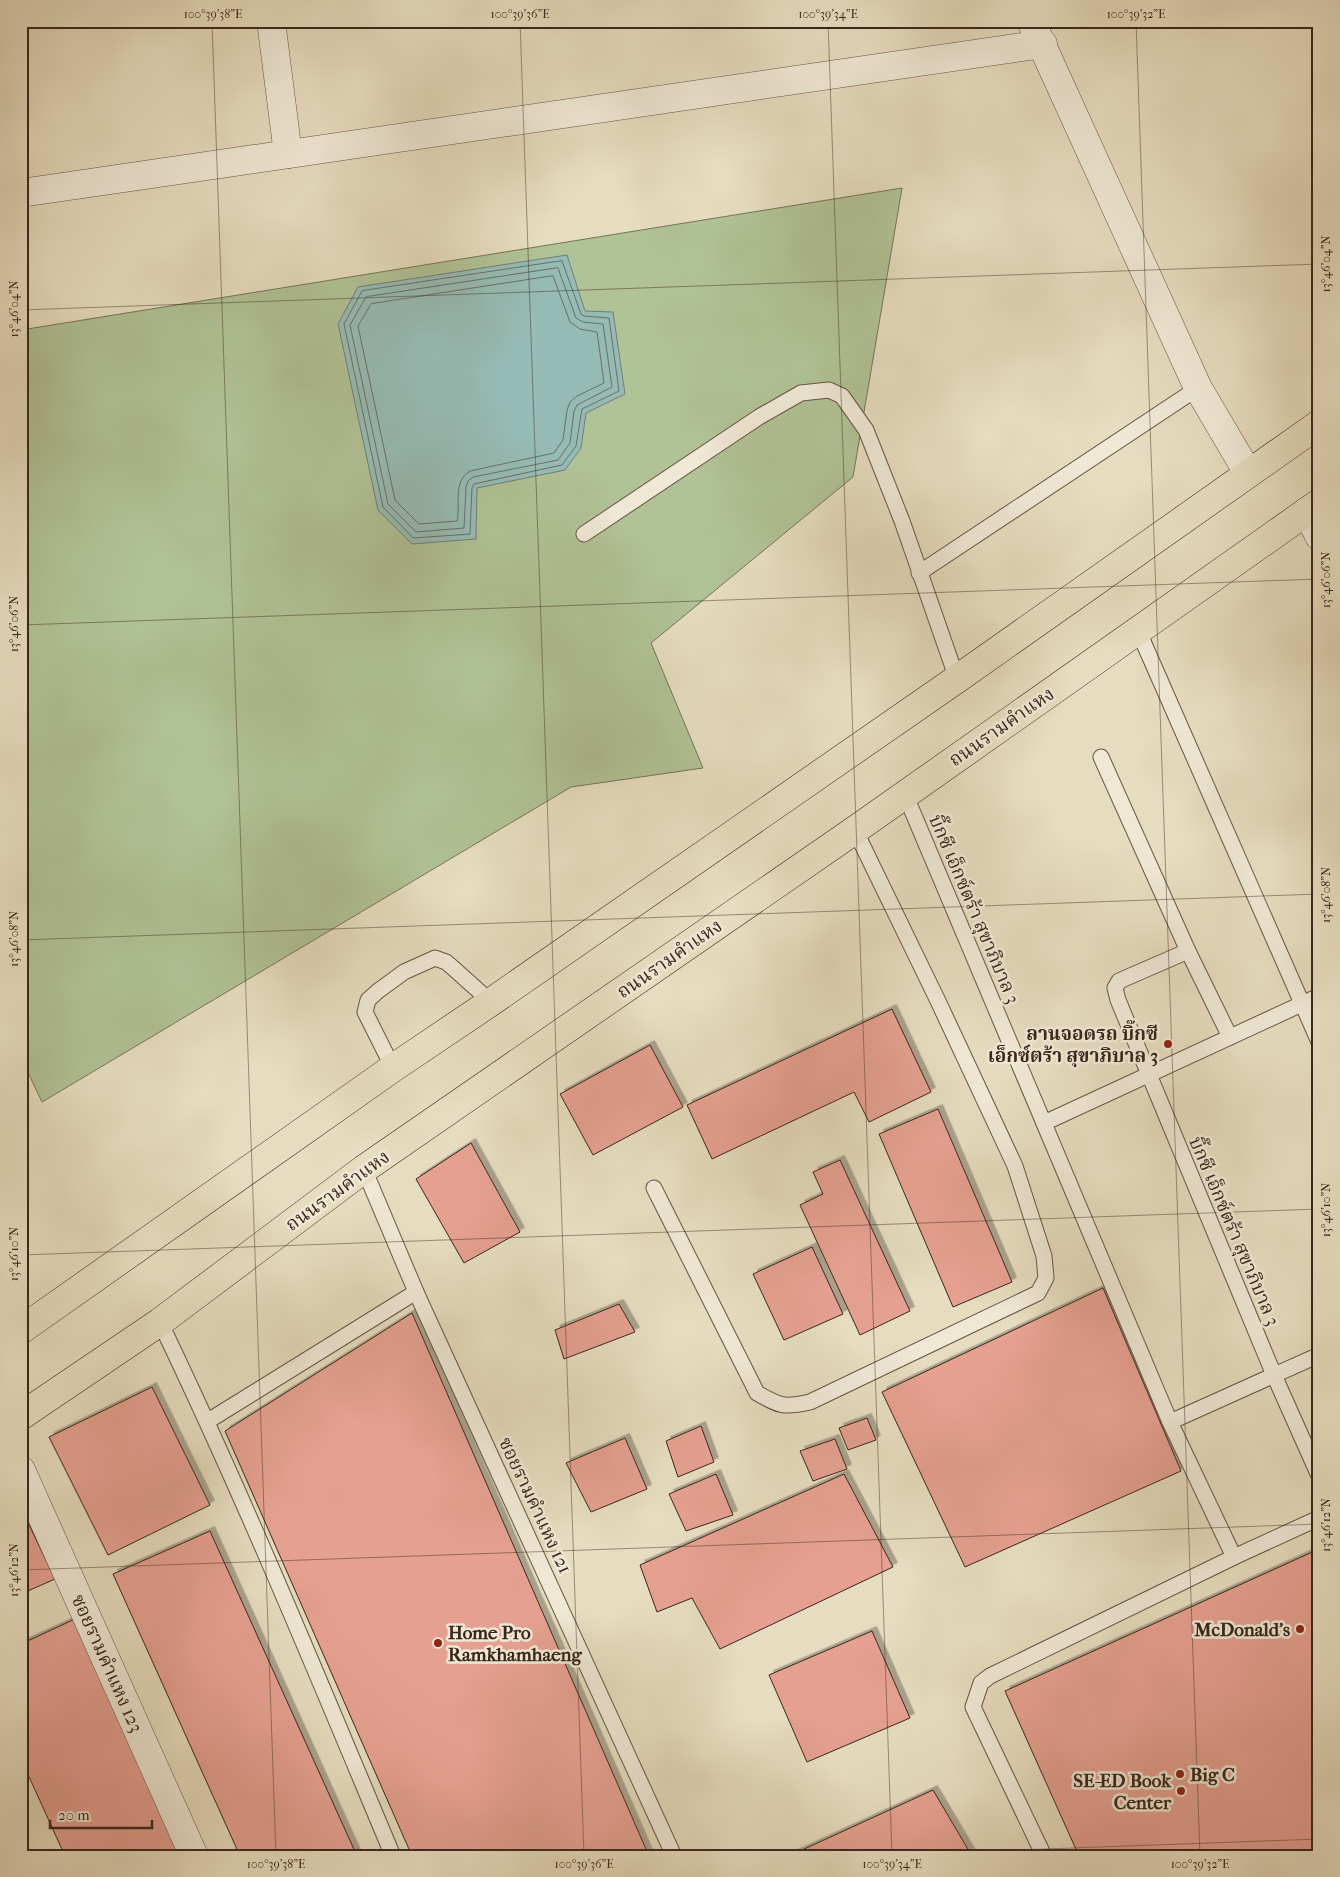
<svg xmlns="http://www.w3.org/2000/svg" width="1340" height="1877" font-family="'IM FELL French Canon','Noto Serif Thai',serif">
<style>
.green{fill:#b0c296;stroke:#757458}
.water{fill:#96bbb4;stroke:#717f77}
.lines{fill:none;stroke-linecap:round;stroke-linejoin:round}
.shore{stroke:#687068;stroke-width:1}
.building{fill:#e5a091;stroke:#3a261b;filter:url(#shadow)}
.lane-casing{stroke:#655444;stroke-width:17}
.street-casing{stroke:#655444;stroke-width:29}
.primary-casing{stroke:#3a261b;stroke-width:29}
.lane{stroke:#efe8d5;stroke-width:15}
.street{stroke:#efe8d5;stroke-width:28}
.primary{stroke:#e6dcbf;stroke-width:28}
.ticks{fill:none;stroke:#3a261b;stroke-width:1;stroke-opacity:0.45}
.poi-dot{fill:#8f2418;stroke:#efe8d5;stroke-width:2}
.labels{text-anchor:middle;stroke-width:5;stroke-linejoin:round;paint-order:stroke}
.street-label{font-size:19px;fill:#3a261b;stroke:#efe8d5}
.poi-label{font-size:19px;font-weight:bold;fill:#3a261b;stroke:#efe8d5;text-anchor:end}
.neatline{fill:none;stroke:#3a261b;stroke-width:2}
.ticks-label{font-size:12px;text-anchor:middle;fill:#3a261b}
</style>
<defs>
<filter id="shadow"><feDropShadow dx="4.5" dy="-4.5" stdDeviation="0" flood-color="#0004"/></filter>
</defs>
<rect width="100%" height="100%" fill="#e6dcbf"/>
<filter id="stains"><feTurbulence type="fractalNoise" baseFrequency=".004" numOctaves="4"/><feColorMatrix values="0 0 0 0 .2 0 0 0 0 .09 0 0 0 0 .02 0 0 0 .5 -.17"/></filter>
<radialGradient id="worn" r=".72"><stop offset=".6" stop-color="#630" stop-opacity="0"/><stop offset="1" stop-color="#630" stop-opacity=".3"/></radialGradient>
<!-- green -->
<path class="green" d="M902,188L853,477L651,643L703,768L571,787L42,1102L21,1058V330Z"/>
<!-- water -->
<path class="water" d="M567,255L585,311L613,312L625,394L586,413L581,448L565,470L477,488L476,539L412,544L378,510L338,324L358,287Z"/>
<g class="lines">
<!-- shore -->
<g class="shore">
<path d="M562,261L581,314L584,316L609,318L619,391L582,409L576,446L562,465L474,484L472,488L470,534L413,538L383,507L344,324L362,291Z"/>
<path d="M558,268L576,318L583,322L603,324L612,387L577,405L574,411L570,443L558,460L473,477L468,481L466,487L464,528L416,532L388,504L350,325L366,297Z"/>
<path d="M553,276L570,322L580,329L597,332L604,383L577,396L570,402L567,410L563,440L554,453L470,471C452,482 461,504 457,521L419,524L395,500L358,326L371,304Z"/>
</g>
</g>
<!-- building -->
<g class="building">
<path d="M892,1009L931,1092L869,1122L854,1092L712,1159L687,1105Z"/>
<path d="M650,1045L683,1107L593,1155L560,1094Z"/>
<path d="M938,1109L1012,1282L953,1307L879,1134Z"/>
<path d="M471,1143L520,1232L464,1263L416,1179Z"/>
<path d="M840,1160L910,1311L860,1335L800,1205L823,1194L813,1172Z"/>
<path d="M812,1247L843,1314L784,1340L753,1274Z"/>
<path d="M1103,1288L1181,1471L965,1567L882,1392Z"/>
<path d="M619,1304L635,1332L564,1359L555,1330Z"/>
<path d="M412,1313L649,1856H412L225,1431Z"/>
<path d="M152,1387L210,1505L108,1555L49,1437Z"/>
<path d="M867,1418L876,1440L848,1450L839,1428Z"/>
<path d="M701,1426L714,1462L678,1477L666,1441Z"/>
<path d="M625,1438L647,1489L591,1512L566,1463Z"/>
<path d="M835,1439L847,1469L813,1481L800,1451Z"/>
<path d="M716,1474L733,1515L686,1531L669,1494Z"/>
<path d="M844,1474L893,1567L720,1649L692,1598L657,1612L640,1565Z"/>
<path d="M21,1508L55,1579L21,1594Z"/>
<path d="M210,1531L357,1856H240L113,1574Z"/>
<path d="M1319,1549V1856H1079L1005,1691Z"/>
<path d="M75,1619L182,1856H65L21,1759V1644Z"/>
<path d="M872,1631L910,1718L807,1762L769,1675Z"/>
<path d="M933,1790L972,1856H789Z"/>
</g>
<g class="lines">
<defs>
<g id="lane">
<path d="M584,534L759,417L801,393L829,390L842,396L866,430L902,521L957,679"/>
<path d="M919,573L1198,388"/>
<path d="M1138,630L1319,1042"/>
<path d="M1101,757L1188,951L1119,981L1115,988L1118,1000L1274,1375L1319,1476"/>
<path d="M905,794L1170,1422L1234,1557"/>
<path d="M1188,951L1230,1037"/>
<path d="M393,1068L365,1012L368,1000L378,991L404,972L435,958L446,962L452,967L491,1002"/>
<path d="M1044,1123L1319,996"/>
<path d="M364,1169L416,1292L674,1856"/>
<path d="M654,1188L757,1393C780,1406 783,1408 810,1402L1038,1293L1046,1278L1044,1256L1015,1166L938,1001L855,830"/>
<path d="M160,1322C244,1497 318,1677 393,1856"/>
<path d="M208,1421L416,1292"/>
<path d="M1170,1422L1319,1355"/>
<path d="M1044,1856L973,1707L981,1683L990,1676L1234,1557L1319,1518"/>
</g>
<g id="street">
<path d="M271,21L288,154"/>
<path d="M1031,21L1198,388L1248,473"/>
<path d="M21,193L1043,44"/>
<path d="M1307,511L1319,536"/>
<path d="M21,1470L194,1856"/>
</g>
<g id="primary">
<path d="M21,1330L393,1068L491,1002L957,679L1319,424"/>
<path d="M21,1416L160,1322L364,1169L855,830L1319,503"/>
</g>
</defs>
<!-- lane casing -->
<use href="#lane" class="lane-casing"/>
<!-- street casing -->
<use href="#street" class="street-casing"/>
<!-- primary casing -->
<use href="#primary" class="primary-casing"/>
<!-- lane -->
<use href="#lane" class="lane"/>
<!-- street -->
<use href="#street" class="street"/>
<!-- primary -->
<use href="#primary" class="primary"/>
</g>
<!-- ticks -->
<path class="ticks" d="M212,21L276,1856M520,21L584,1856M828,21L892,1856M1136,21L1200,1856M21,310L1319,264M21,625L1319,579M21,940L1319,894M21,1255L1319,1209M21,1570L1319,1524M853,1856L1319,1839"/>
<!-- markers -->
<g class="poi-dot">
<circle cx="1168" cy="1044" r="5"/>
<circle cx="1300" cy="1629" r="5"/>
<circle cx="438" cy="1643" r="5"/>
<circle cx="1180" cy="1774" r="5"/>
<circle cx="1181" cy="1791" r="5"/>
</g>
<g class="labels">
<!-- street labels -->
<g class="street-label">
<text transform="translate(1001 726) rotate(-35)" y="7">ถนนรามคำแหง</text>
<text transform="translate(975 909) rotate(67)" y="7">บิ๊กซี เอ็กซ์ตร้า สุขาภิบาล 3</text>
<text transform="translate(669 958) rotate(-35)" y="7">ถนนรามคำแหง</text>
<text transform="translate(337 1190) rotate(-36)" y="7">ถนนรามคำแหง</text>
<text transform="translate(1235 1231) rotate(67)" y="7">บิ๊กซี เอ็กซ์ตร้า สุขาภิบาล 3</text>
<text transform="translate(536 1505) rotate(65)" y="7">ซอยรามคำแหง 121</text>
<text transform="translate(108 1663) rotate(66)" y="7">ซอยรามคำแหง 123</text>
</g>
<!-- poi labels -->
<g class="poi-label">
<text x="1158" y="1040">ลานจอดรถ บิ๊กซี<tspan x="1158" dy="22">เอ็กซ์ตร้า สุขาภิบาล 3</tspan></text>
<text x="1290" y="1636">McDonald's</text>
<text x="448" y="1639" text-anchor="start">Home Pro<tspan x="448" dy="22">Ramkhamhaeng</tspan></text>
<text x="1190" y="1781" text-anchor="start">Big C</text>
<text x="1171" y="1787">SE-ED Book<tspan x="1171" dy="22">Center</tspan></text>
</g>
</g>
<!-- margin -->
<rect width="1340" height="1877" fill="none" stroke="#e6dcbf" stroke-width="55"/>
<!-- scale -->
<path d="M50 1820v8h102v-8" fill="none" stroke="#3a261b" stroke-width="2.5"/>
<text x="58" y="1820" font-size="15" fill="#3a261b" stroke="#efe8d5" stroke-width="4" paint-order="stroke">20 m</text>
<rect x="28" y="28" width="1284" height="1822" class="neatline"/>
<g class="ticks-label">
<text x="213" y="18">100°39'38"E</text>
<text x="520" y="18">100°39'36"E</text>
<text x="828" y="18">100°39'34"E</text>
<text x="1136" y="18">100°39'32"E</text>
<text transform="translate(1326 264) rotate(-90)" y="4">13°46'04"N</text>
<text transform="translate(14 309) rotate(-90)" y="4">13°46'04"N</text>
<text transform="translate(1326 580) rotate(-90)" y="4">13°46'06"N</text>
<text transform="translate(14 624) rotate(-90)" y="4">13°46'06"N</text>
<text transform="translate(1326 895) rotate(-90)" y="4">13°46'08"N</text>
<text transform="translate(14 939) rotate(-90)" y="4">13°46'08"N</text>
<text transform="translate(1326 1210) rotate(-90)" y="4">13°46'10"N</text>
<text transform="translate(14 1254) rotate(-90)" y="4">13°46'10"N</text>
<text transform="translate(1326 1525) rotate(-90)" y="4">13°46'12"N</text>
<text transform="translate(14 1570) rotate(-90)" y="4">13°46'12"N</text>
<text x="276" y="1868">100°39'38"E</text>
<text x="584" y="1868">100°39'36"E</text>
<text x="892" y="1868">100°39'34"E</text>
<text x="1200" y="1868">100°39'32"E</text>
</g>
<rect width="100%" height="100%" filter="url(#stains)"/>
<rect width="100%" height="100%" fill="url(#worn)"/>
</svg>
